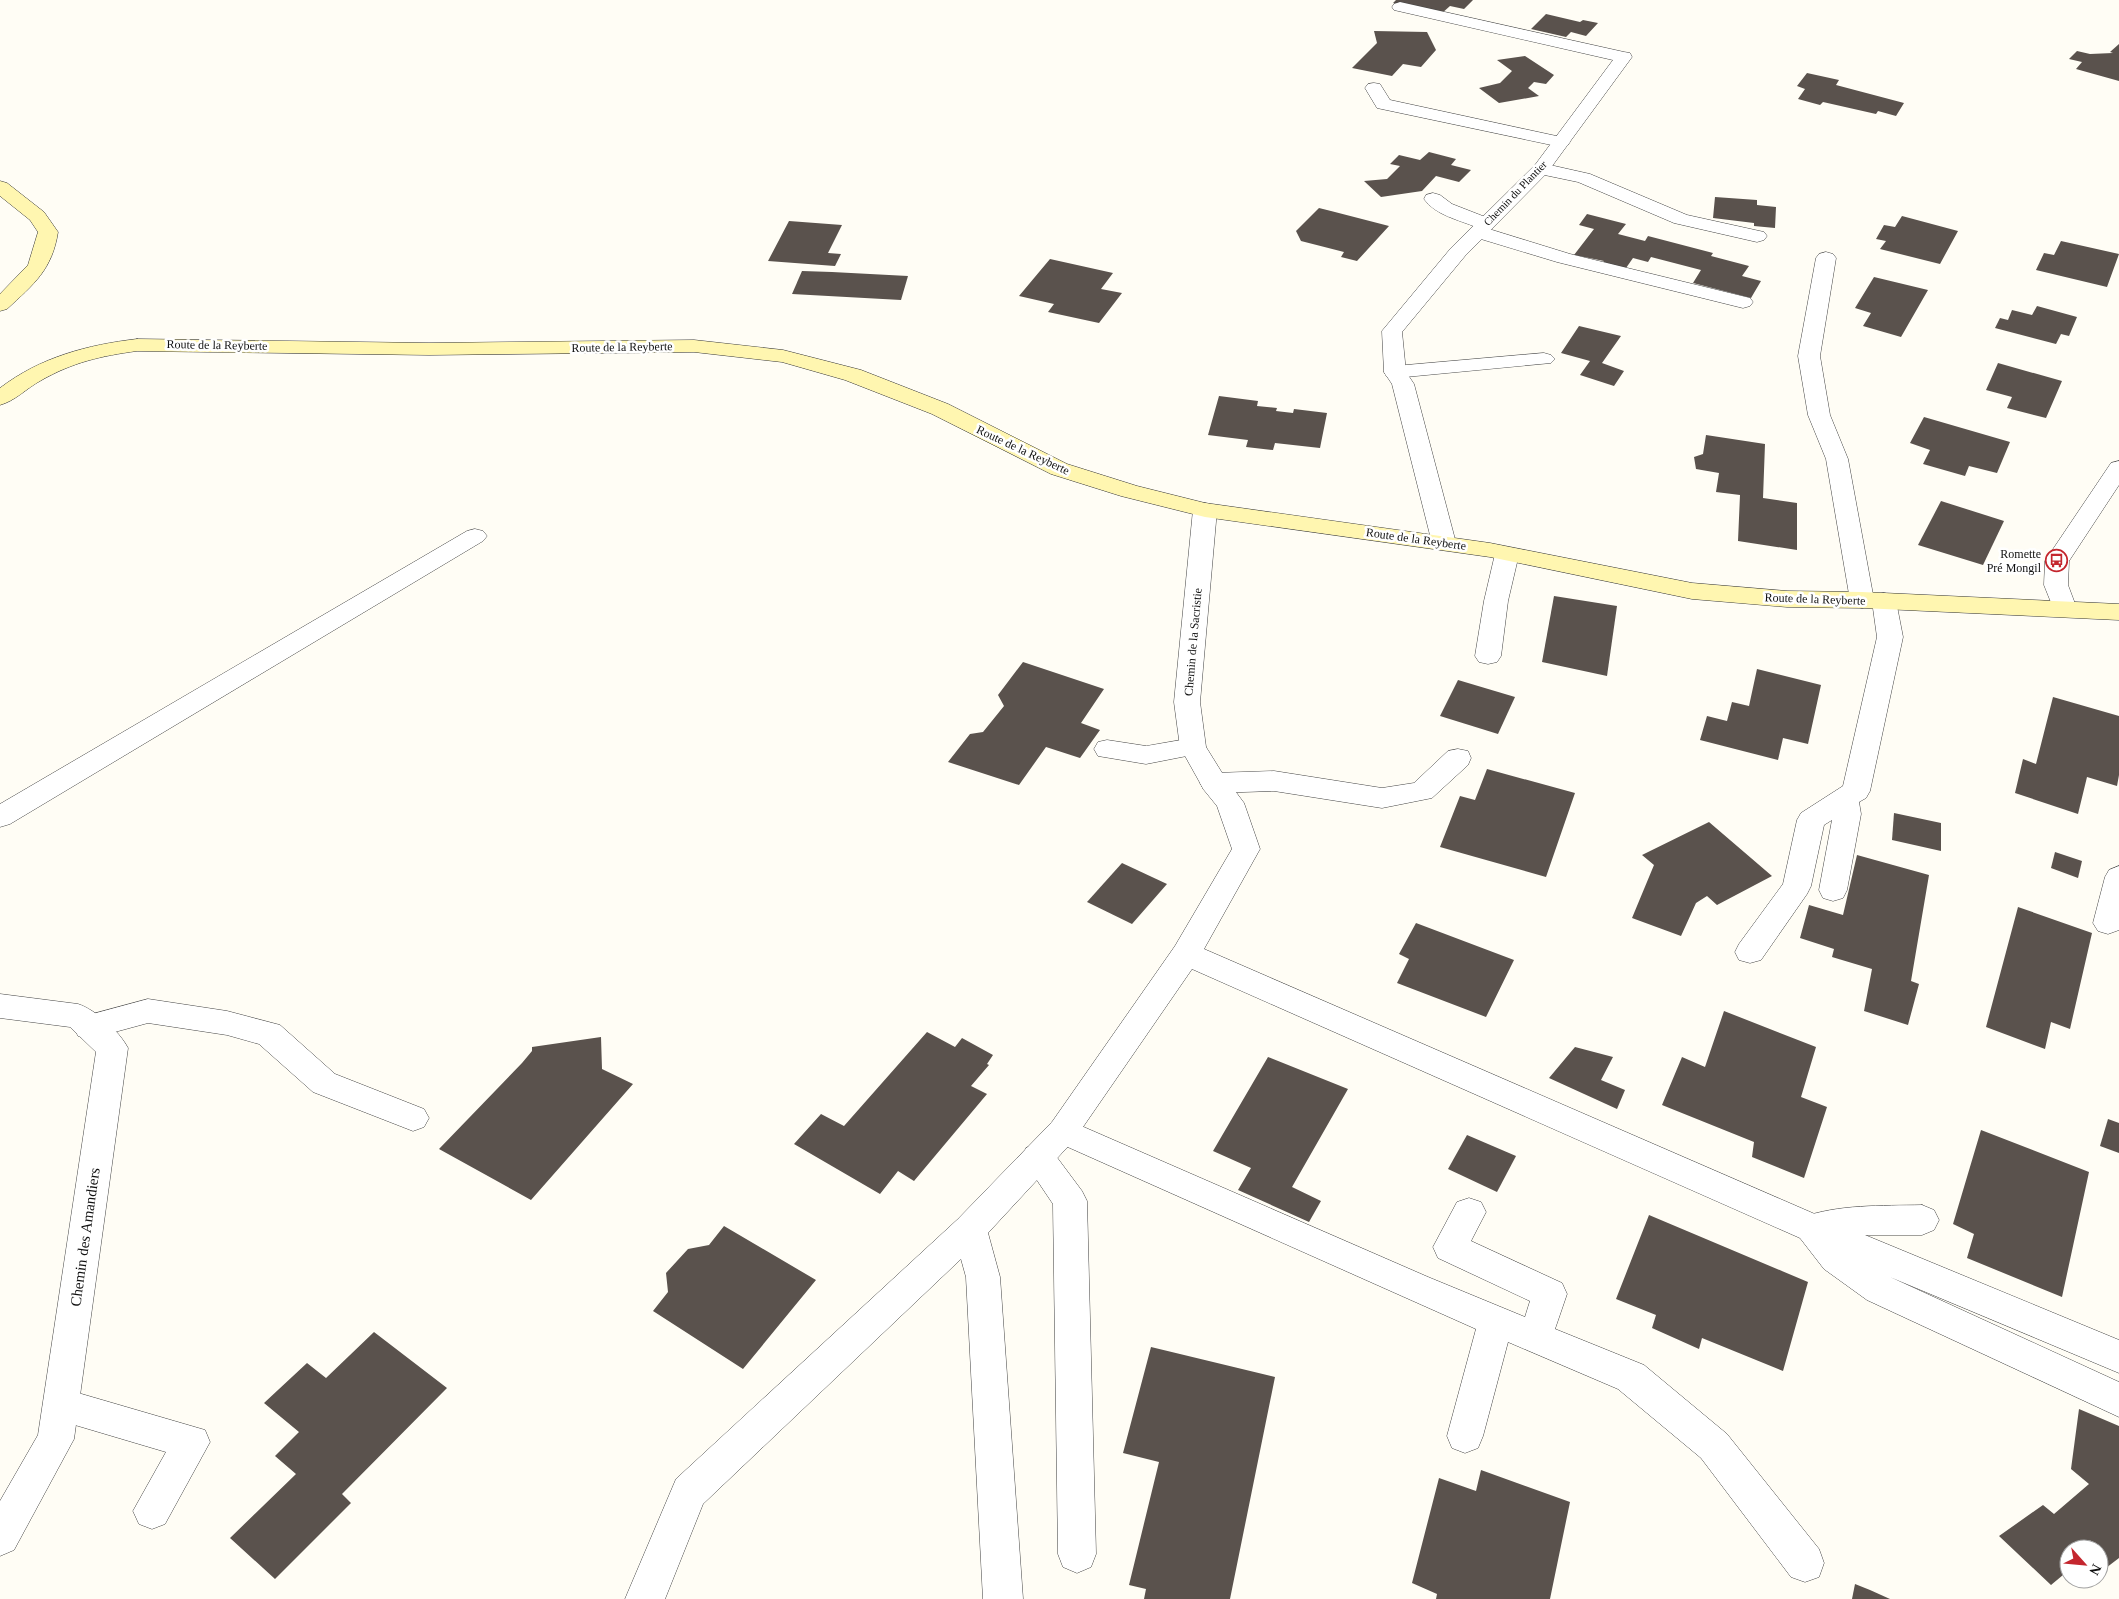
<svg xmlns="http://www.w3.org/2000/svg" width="2119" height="1599" font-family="Georgia,serif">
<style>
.building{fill:#5a524d}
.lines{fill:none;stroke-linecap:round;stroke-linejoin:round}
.lane-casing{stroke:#444;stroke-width:1}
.street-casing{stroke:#444;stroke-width:1}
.secondary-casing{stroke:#333;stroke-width:1}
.lane{fill:#fff;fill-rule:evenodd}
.street{fill:#fff;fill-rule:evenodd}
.secondary{fill:#fff6b0;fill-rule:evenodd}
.labels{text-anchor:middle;stroke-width:5;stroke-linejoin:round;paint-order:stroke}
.far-street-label{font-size:11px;fill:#111;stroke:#fff}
.street-label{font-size:12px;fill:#111;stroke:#fff}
.poi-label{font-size:12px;fill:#111;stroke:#fff;text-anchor:end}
.near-street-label{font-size:15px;fill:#111;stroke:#fff}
</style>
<rect width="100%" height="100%" fill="#fffdf5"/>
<!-- building -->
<g class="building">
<path d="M1396,0H1473L1464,9L1450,6L1441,14L1393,3Z"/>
<path d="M1546,14L1580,22L1583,20L1598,23L1586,36L1571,32L1566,37L1531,29Z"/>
<path d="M1374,31L1427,32L1436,50L1421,67L1403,64L1392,76L1352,68L1377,43Z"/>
<path d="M2119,44V81L2076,69L2082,62L2069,59L2077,51L2090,54L2113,53L2110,52Z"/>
<path d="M1525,56L1554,75L1546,84L1534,82L1528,88L1539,96L1499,103L1479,88L1500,83L1512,71L1497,60Z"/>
<path d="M1807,73L1839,80L1836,85L1904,103L1896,116L1878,111L1876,114L1823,102L1820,105L1798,99L1805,89L1797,86Z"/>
<path d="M1429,152L1456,159L1451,165L1471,170L1459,182L1436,176L1422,191L1381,197L1364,181L1387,179L1400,166L1390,164L1399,155L1420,160Z"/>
<path d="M1715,197L1757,200V205L1776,207L1775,228L1754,226V223L1713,218Z"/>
<path d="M1319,208L1331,211L1389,226L1357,261L1341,257L1344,252L1301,241L1296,231Z"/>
<path d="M1587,214L1626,224L1618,234L1645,241L1648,236L1713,253L1711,256L1749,266L1742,276L1761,281L1751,298L1693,283L1701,270L1651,257L1648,262L1633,258L1626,268L1603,262L1604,261L1574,255L1594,229L1579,225Z"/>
<path d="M1902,216L1958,231L1940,264L1880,249L1886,241L1876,239L1884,225L1895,227Z"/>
<path d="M789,221L842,225L828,253L841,254L835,266L768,261Z"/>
<path d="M2061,241L2119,254L2107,287L2036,270L2044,253L2054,255Z"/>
<path d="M1050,259L1113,273L1101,289L1122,293L1099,323L1048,312L1054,304L1019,296Z"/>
<path d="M802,271L832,272L908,276L901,300L792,294Z"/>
<path d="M1874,277L1928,290L1901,337L1863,326L1871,313L1855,308Z"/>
<path d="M2037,306L2077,317L2069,336L2061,334L2056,344L1995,328L2000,318L2008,320L2012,310L2032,315Z"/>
<path d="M1579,326L1621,336L1602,363L1624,371L1614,386L1580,375L1590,361L1561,353Z"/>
<path d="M1998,363L2062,381L2046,418L2007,408L2012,397L1986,390Z"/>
<path d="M1219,396L1258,401L1257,406L1277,408L1276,411L1293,413L1294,409L1327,413L1320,448L1275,443L1273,450L1246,447L1248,440L1208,435Z"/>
<path d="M1924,417L2010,442L1997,473L1969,466L1965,476L1923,464L1930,450L1910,443Z"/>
<path d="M1706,435L1765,444L1763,498L1797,503V550L1738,541L1740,495L1716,492L1719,473L1696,469L1694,457L1703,454Z"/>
<path d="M1941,501L2004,521L1983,565L1918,545Z"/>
<path d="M1554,596L1617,606L1607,676L1542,662Z"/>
<path d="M1023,662L1104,689L1081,723L1100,730L1080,758L1046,747L1019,785L948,762L970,734L983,732L1004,706L998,695Z"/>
<path d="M1757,669L1821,685L1808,744L1783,738L1778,760L1700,740L1707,716L1727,721L1732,702L1749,706Z"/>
<path d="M1458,680L1515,697L1498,734L1440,716Z"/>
<path d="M2053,697L2119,716V775L2117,786L2087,777L2078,814L2015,793L2023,759L2036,764Z"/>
<path d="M1487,769L1575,793L1546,877L1440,847L1460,796L1475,800Z"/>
<path d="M1894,813L1941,823V851L1892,840Z"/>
<path d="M1709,822L1772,876L1717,905L1707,896L1696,903L1681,936L1632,918L1654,865L1642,855Z"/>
<path d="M2055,852L2082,861L2078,878L2051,868Z"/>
<path d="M1857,855L1929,875L1911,981L1919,984L1908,1025L1864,1011L1872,969L1832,957L1834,949L1800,938L1809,905L1843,915Z"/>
<path d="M1122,863L1167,884L1132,924L1087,902Z"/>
<path d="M2018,907L2092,933L2070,1029L2051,1022L2045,1049L1986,1027Z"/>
<path d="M1416,923L1514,960L1486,1017L1397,983L1409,959L1399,954Z"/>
<path d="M1724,1011L1816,1047L1801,1097L1827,1107L1804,1178L1752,1157L1754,1142L1662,1105L1682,1057L1705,1067Z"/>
<path d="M927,1032L955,1047L962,1038L993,1055L987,1064L989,1065L971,1086L987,1094L914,1181L898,1171L880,1194L794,1144L821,1114L844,1126Z"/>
<path d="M601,1037L602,1069L633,1084L531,1200L439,1149L522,1063L532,1051V1047Z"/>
<path d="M1575,1047L1613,1057L1601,1080L1625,1090L1617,1109L1549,1078Z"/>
<path d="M1268,1057L1348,1089L1292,1187L1321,1201L1309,1222L1238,1190L1251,1168L1213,1151Z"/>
<path d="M2108,1119L2119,1123V1153L2100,1146Z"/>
<path d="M1981,1130L2089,1172L2062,1297L1967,1258L1974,1234L1953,1224Z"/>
<path d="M1467,1135L1516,1156L1497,1192L1448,1169Z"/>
<path d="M1649,1215L1808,1282L1783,1371L1702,1338L1699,1349L1652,1328L1656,1315L1616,1299Z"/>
<path d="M724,1226L816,1280L743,1369L653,1311L668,1292L666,1273L688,1249L709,1245Z"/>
<path d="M374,1332L447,1388L342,1494L351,1503L275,1579L230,1538L296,1474L275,1456L299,1432L264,1403L307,1363L326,1378Z"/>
<path d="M1151,1347L1275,1377L1230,1599H1144L1146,1589L1129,1585L1159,1462L1123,1453Z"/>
<path d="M2079,1409L2119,1426V1558L2102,1571L2099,1570V1549H2069V1570L2051,1585L1999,1536L2043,1505L2054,1514L2089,1484L2071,1469Z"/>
<path d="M1481,1470L1570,1502L1550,1599H1436L1437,1594L1412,1583L1439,1478L1476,1491Z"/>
<path d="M1855,1584L1870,1590L1890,1599H1852Z"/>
</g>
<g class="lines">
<defs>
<g id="lane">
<path d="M1374,83L1380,84L1390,100L1561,137L1567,138L1570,142L1567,146L1561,147L1377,108L1365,88L1368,84Z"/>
<path d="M1541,163L1590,174L1687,215L1764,232L1767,236L1764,240L1757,242L1674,223L1578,182L1535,173L1532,169L1535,165Z"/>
<path d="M1433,193L1440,195L1452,204L1493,220L1496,224L1489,229L1570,254L1750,298L1753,302L1750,306L1743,308L1557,262L1471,236L1468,232L1476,227C1459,220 1435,215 1424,199L1426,195Z"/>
<path d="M1544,353L1551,355L1555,359L1551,363L1395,378L1387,377L1384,372L1387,367L1395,366Z"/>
<path d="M475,529L483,531L487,536L483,541L10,824L0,827V804L467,531Z"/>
<path d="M1507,547L1515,549L1519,554L1508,601L1501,656L1497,662L1488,664L1479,662L1475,656L1484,601L1495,554L1499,549Z"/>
<path d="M1884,593L1893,595L1896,601L1903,637L1870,791L1866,798L1859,802L1861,814L1847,890L1843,898L1833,901L1823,898L1819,890L1832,820L1824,825L1811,886L1807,894L1761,960L1750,963L1739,960L1735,952L1739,944L1783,884L1797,820L1801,813L1843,786L1877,637L1872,601L1875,595Z"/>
<path d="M1193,738L1202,741L1206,747L1202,753L1146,764L1098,756L1094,749L1098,742L1107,740L1146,746Z"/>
<path d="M1458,749L1468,751L1471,758L1468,765L1432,798L1382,808L1274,791L1214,793L1204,790L1200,783L1204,776L1214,773L1274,771L1382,788L1414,783L1448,751Z"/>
<path d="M2119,866V930L2108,934L2098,931L2093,923L2105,877L2109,870Z"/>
<path d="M148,999L227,1011L280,1025L335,1074L424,1109L429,1118L424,1127L413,1131L313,1092L259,1044L227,1035L148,1023L89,1039L78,1036L74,1027L78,1018Z"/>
<path d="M1063,1118L1428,1277L1525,1317L1530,1301L1438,1258L1433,1247L1457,1202L1469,1198L1481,1202L1486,1212L1471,1241L1562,1283L1567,1294L1555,1329L1644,1365L1727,1434L1819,1549L1824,1563L1819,1577L1805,1582L1791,1577L1701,1458L1618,1389L1508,1342L1483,1436L1478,1448L1465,1453L1452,1448L1447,1436L1476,1329L1052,1140L1047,1131L1052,1122Z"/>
<path d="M1038,1144L1050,1148L1082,1191L1087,1201L1096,1554L1091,1567L1077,1573L1063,1567L1058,1554L1053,1204L1022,1158L1026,1148Z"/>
<path d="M1922,1205L1934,1210L1939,1220L1934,1230L1922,1235H1865L2119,1340V1373L1890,1277L2119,1382V1417L1867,1300L1824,1269L1800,1238L1795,1228L1800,1218C1839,1204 1881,1206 1922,1205Z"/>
<path d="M61,1388L205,1430L210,1442L165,1524L152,1529L139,1524L133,1511L166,1452L48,1417L43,1405L48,1393Z"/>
</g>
<g id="street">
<path d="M1400,2L1624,52L1630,53L1632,57L1547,173L1465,256L1402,332L1406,372L1414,384L1456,543L1452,548L1444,550L1436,548L1432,543L1392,384L1384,372L1382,331L1451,248L1535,165L1613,60L1394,10L1392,7L1394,4Z"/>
<path d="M1826,252L1833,254L1836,258L1820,356L1830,415L1848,459L1874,600L1871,606L1862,608L1853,606L1850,600L1826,459L1808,415L1798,356L1816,258L1819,254Z"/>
<path d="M2119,461V485L2069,561L2068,585L2077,609L2074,615L2065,617L2056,615L2044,585L2045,561L2111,463Z"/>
<path d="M1205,503L1213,505L1217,510L1200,702L1206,747L1224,776L1244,803L1260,849L1204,949L1824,1218L1829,1228L1824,1238L1812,1243L1800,1238L1192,969L1074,1140L988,1233L1000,1277L1023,1599H983L966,1277L961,1259L703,1504L665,1599H625L676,1479L958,1219L1052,1122L1175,946L1232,849L1217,806L1204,790L1180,747L1174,702L1193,510L1197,505Z"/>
<path d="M0,994L78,1004C96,1010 119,1031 128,1048L74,1439L14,1550L0,1556V1501L38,1435L96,1052L70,1027L0,1018Z"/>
</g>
<g id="secondary">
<path d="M0,181L7,183L44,212L58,232C52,270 34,284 7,309L0,311V294L28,265L38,232L30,220L0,196Z"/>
<path d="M137,339L429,343L694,340L783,350L861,370L948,404L1067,464L1137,486L1205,503L1490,543L1692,583L1787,591L1862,592L2119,604V620L1862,608L1787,607L1692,599L1490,557L1205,517L1121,496L1051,474L932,414L845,380L782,362L694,352L429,355L137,351C101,356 73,362 40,381C27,388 15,401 0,405V388C41,357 87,345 137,339Z"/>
</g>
</defs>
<!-- lane casing -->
<use href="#lane" class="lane-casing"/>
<!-- street casing -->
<use href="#street" class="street-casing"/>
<!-- secondary casing -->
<use href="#secondary" class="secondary-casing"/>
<!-- lane -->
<use href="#lane" class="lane"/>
<!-- street -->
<use href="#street" class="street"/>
<!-- secondary -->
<use href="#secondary" class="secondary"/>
</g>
<!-- icons -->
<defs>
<symbol id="bus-ring" viewBox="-11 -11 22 22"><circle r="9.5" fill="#fff" stroke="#c4262e" stroke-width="1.5"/><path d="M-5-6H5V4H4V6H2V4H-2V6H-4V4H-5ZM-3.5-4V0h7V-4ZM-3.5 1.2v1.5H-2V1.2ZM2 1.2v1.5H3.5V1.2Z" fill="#c4262e"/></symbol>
</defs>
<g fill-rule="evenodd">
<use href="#bus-ring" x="2044" y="548" width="25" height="25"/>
</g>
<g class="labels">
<!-- far-street labels -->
<g class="far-street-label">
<text transform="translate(1515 193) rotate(-46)" y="4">Chemin du Plantier</text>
</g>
<!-- street labels -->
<g class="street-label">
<text transform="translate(217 345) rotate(1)" y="4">Route de la Reyberte</text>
<text transform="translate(622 347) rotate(-1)" y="4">Route de la Reyberte</text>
<text transform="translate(1023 450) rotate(25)" y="4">Route de la Reyberte</text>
<text transform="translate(1416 539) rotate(8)" y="4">Route de la Reyberte</text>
<text transform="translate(1815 599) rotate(2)" y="4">Route de la Reyberte</text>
<text transform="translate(1193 642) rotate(-85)" y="4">Chemin de la Sacristie</text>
</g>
<!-- poi labels -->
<g class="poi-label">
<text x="2041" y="558">Romette<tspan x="2041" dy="14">Pré Mongil</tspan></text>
</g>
<!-- near-street labels -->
<g class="near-street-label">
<text transform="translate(85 1237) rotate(-82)" y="5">Chemin des Amandiers</text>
</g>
</g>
<!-- north arrow -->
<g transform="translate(2084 1564) rotate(117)"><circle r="24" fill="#ffffff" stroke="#a0a0a0"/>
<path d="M0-4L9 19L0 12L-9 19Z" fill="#c4262e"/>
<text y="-8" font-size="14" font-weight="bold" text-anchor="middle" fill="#111111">N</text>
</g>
</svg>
